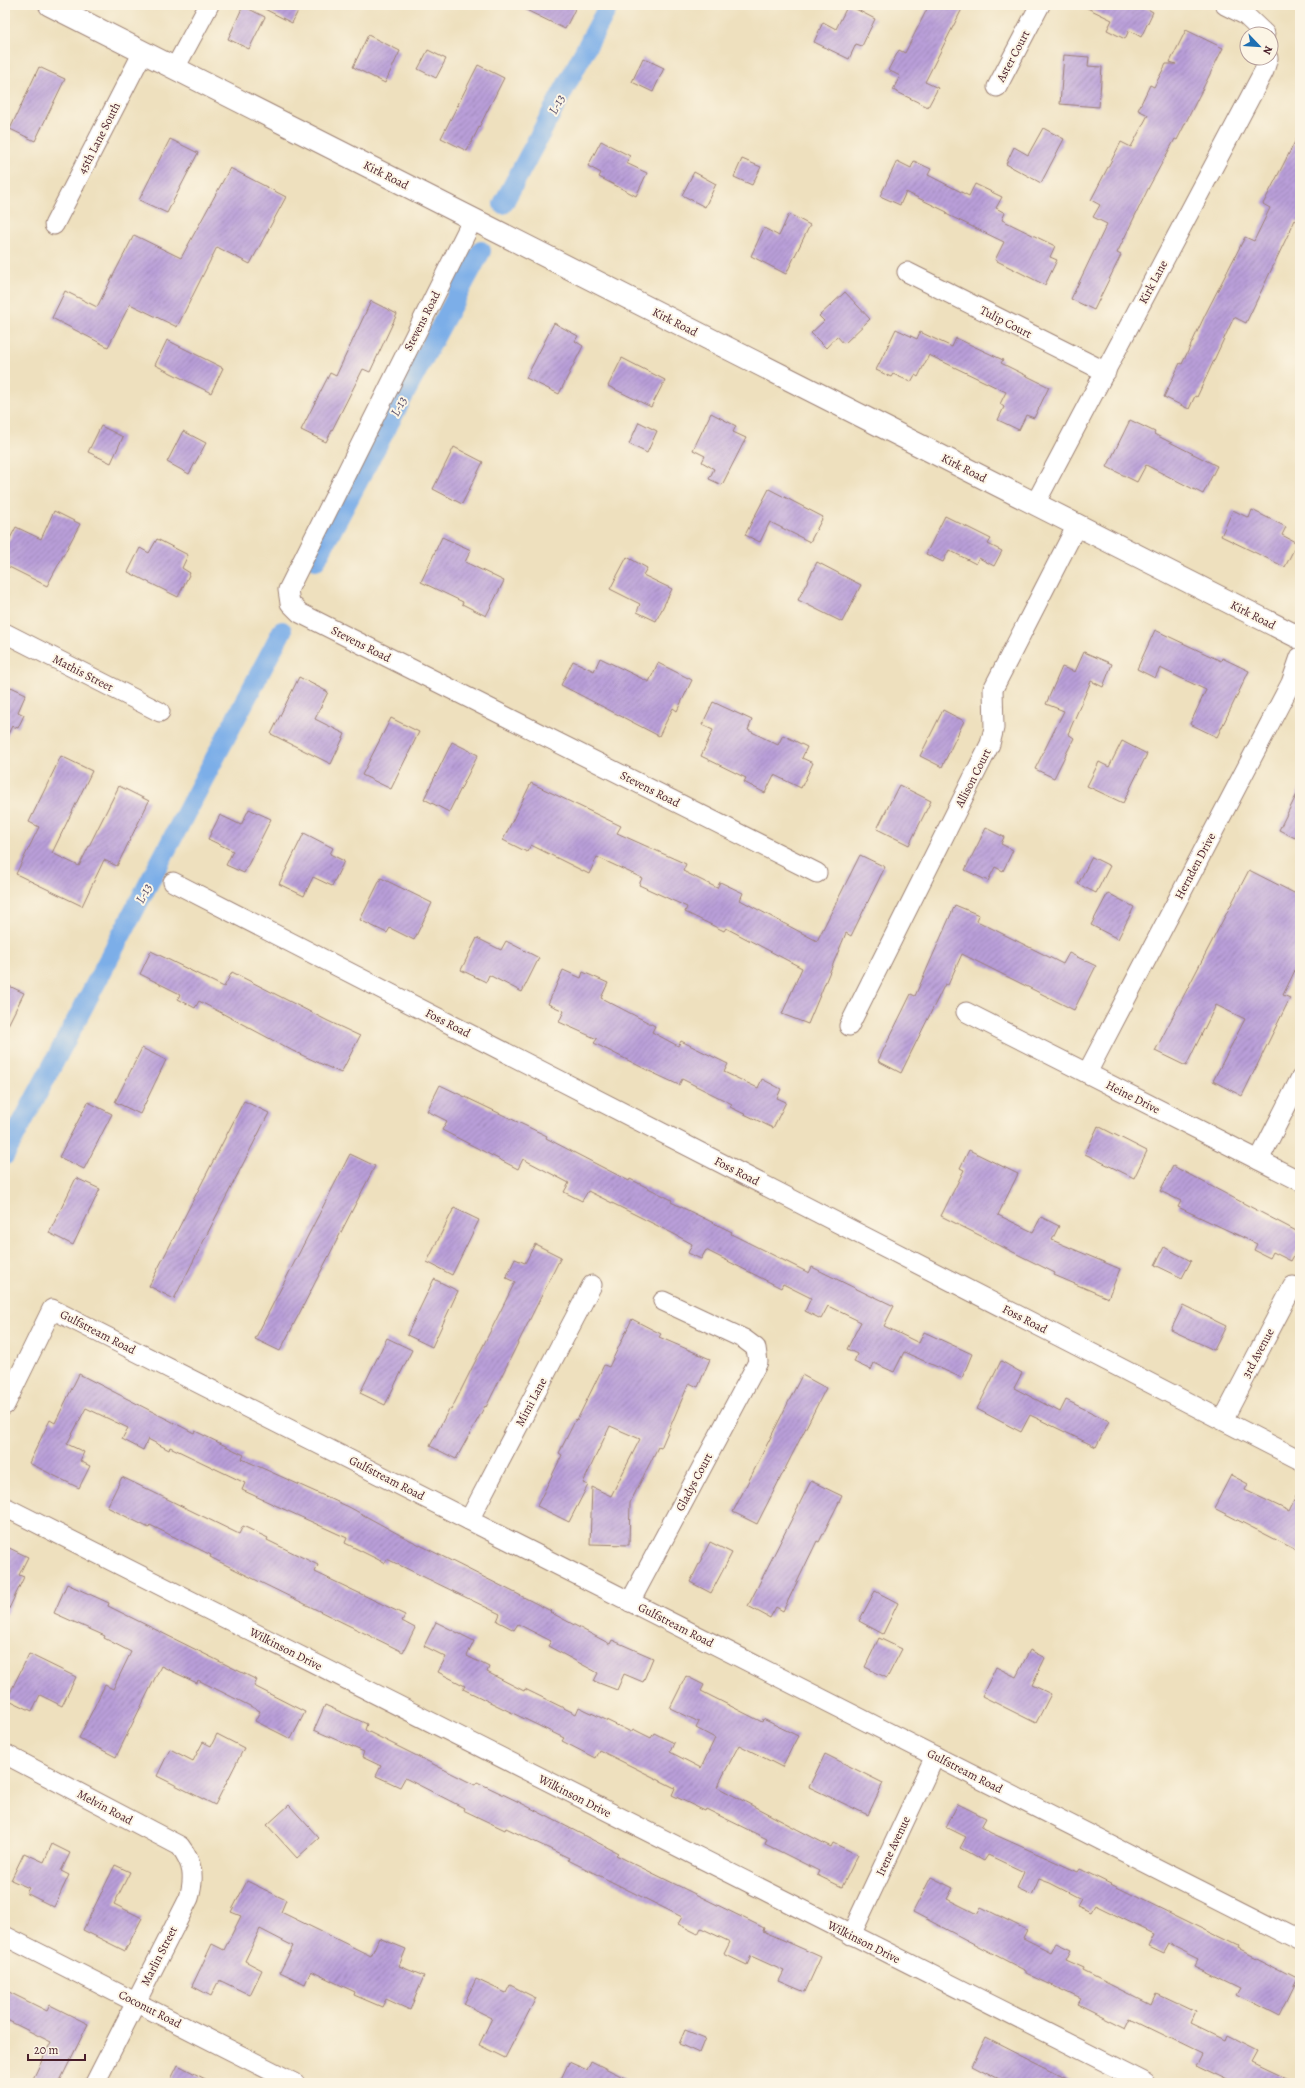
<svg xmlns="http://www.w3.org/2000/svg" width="1305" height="2088" font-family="Alegreya,serif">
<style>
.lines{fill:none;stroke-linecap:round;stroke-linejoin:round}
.canal{stroke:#7baee8;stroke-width:20}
.building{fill:url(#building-hatch)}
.minor-casing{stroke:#9c8074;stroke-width:21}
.tertiary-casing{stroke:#9c8074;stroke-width:24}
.minor{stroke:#fff;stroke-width:19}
.tertiary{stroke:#fff;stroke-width:22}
.labels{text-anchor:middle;stroke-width:4;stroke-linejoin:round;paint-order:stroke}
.street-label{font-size:12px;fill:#4a1f2b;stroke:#fcf5e5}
.water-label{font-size:13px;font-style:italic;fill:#5b516d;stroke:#fcf5e5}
</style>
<defs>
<pattern id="building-hatch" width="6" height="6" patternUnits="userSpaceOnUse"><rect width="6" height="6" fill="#b99fd9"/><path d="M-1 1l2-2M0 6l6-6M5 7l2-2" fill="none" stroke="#9881b0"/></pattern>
</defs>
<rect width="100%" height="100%" fill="#fcf5e5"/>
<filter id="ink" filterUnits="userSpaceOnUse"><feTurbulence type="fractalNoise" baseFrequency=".025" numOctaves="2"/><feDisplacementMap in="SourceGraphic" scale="8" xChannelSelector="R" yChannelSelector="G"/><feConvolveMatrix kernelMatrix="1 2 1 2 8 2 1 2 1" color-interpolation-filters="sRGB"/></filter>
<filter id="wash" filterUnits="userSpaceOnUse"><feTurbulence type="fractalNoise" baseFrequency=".012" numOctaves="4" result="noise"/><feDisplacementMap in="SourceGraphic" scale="16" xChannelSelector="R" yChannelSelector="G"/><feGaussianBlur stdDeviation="0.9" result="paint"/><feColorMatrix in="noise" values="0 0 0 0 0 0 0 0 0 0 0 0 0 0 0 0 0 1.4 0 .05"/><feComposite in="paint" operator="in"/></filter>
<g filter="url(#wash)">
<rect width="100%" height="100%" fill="#eee0be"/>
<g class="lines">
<!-- canal -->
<g class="canal">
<path d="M503,204L609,5"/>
<path d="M316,560L481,251"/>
<path d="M5,1155L282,631"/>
</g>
</g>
<g id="blocks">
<!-- building -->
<g class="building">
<path d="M257,5H301L292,23Z"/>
<path d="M516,5H577L565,29Z"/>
<path d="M848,5L875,19L862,46L856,44L849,59L814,42L823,22L836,29Z"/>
<path d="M929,5H964L925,82L938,88L928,107L893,90L900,76L888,70L899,50L905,53Z"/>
<path d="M1081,5H1140L1153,12L1141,37L1129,30L1125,39L1107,30L1112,20Z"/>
<path d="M243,6L265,17L249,49L228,39Z"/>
<path d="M1186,30L1223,48L1177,140L1175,139L1149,187L1117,253L1121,255L1094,310L1071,299L1107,224L1093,217L1100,205L1091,200L1121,142L1131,147L1148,115L1138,110L1150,85L1154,87L1166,64H1176L1170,62Z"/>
<path d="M368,35L400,51L385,83L353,67Z"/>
<path d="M428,50L446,59L436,78L418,69Z"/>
<path d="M1064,55L1089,57L1088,66L1102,67L1099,107L1060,104Z"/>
<path d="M643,58L664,68L653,92L632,82Z"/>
<path d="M478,65L504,78L467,151L441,138Z"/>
<path d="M39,67L65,79L35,141L10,129Z"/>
<path d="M1043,128L1064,139L1041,183L1006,164L1014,147L1028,155Z"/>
<path d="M1300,132V223L1295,220L1246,323L1234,317L1197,397L1195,396L1189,409L1164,397L1180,363L1182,364L1205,315L1245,237L1254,241L1270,208L1263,204Z"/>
<path d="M170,139L198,153L167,213L139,200Z"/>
<path d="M601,141L630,156L626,163L647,173L636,196L599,177L601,173L588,166Z"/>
<path d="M742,159L761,167L752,185L734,177Z"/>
<path d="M897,161L911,168L914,161L931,169L928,175L969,196L975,184L1002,197L996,208L1005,213L1002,220L1055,246L1050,257L1057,260L1045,285L995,260L1004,242L946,214L947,212L906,192L900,205L880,196Z"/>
<path d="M230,168L286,197L250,264L217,247L177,327L130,304L108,347L52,318L65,291L97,307L134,235L181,258Z"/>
<path d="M694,172L716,184L705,207L682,195Z"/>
<path d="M789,214L810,225L786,274L751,256L764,228L779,236Z"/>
<path d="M845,292L870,319L844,344L837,336L826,348L811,333L824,321L819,316Z"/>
<path d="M371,301L397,314L370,372L363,369L326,442L301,430L330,373L336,376Z"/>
<path d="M554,323L578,336L575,341L583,346L559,394L526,378Z"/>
<path d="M896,329L917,339L920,332L952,347L956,338L1003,360L1001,363L1049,387L1034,418L1026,415L1019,430L998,420L1004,407L1000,404L1006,392L929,355L918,377L915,375L911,382L893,374L891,377L876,370Z"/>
<path d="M167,340L223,368L211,393L155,365Z"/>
<path d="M622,358L665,380L651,407L608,386Z"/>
<path d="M711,413L736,426L733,432L746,438L722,485L709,479L714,469L702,462L705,456L693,450Z"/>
<path d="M1130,420L1155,432L1154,434L1217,466L1203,494L1146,465L1137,482L1107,467Z"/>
<path d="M639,422L657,431L647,453L629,444Z"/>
<path d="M101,426L123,437L111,463L88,452Z"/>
<path d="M183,431L206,443L189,474L167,462Z"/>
<path d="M454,447L483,462L462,504L433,489Z"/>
<path d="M769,489L823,517L810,542L770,522L760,542L745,535Z"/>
<path d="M1233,510L1249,518L1252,510L1286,527L1282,535L1297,543L1285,567L1221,536Z"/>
<path d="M54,511L80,524L47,586L5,565V548L16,527L41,539Z"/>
<path d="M945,516L991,539L988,544L1002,551L994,566L979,558L976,564L949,550L943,562L926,554Z"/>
<path d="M442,537L471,550L465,562L504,581L486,616L462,604L463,602L421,582Z"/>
<path d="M157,539L188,555L182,568L190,573L178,597L128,572L140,548L149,553Z"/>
<path d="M627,557L647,568L643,575L672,589L656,621L637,612L640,604L610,589Z"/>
<path d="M817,562L861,585L842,622L798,600Z"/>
<path d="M1155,630L1221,661L1222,658L1249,671L1217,737L1190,724L1206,690L1160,668L1155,678L1137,669Z"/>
<path d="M1084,652L1112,664L1103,687L1091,681L1068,734L1074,738L1054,778L1035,769L1064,711L1046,704L1062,667L1075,672Z"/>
<path d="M600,658L649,682L658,663L692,680L677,711L673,708L659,736L561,685L573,661L594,671Z"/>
<path d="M299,677L328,692L315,719L345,734L331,764L271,734Z"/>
<path d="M11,687L26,694L18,712L24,715L18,728L12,726L5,740V701Z"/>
<path d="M713,702L752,720L748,730L778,745L783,735L807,747L802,758L813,763L801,788L774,775L765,793L744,782L746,778L701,756L713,730L702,725Z"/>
<path d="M943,710L964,721L942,767L920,756Z"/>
<path d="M391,718L419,732L391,789L362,775Z"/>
<path d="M1122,741L1147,754L1123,803L1087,786L1099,762L1109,767Z"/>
<path d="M452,742L478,755L449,812L424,799Z"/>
<path d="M61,756L92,771L52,853L79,866L119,786L149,801L117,866L104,860L82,906L16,874L39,827L29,822Z"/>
<path d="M531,783L621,826L617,833L686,864L683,871L717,888L720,882L743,893L740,900L817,941L860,855L885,867L851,936L846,933L808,1024L782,1014L802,968L726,928L724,931L685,912L687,907L639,885L642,878L597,857L589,874L531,845L527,852L503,840Z"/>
<path d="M899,785L931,801L909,845L877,829Z"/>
<path d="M1300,788V827L1295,838L1279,830Z"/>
<path d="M249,809L271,819L244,873L226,865L233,851L208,839L220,815L241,825Z"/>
<path d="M986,828L1004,837L1001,844L1013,850L1003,871L995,867L988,881L965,870Z"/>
<path d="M304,833L333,848L330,854L344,861L332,886L313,877L304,896L279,884Z"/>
<path d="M1092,857L1110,866L1096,893L1078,884Z"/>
<path d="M1249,870L1300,896V960L1283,995L1290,998L1242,1096L1213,1081L1245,1019L1216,1005L1186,1066L1155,1051Z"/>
<path d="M381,878L432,903L414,940L390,928L387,933L360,920Z"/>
<path d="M1108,893L1134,907L1118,939L1091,925Z"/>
<path d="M955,905L979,915L977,921L1063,964L1069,953L1096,966L1074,1010L962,954L948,985L945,984L901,1073L878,1061L911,994L915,996Z"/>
<path d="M477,938L501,950L506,941L539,958L522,992L489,975L486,982L461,970Z"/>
<path d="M151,951L224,987L232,972L328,1021L360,1036L341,1073L293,1051L199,1001L195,1008L178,999L180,994L140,974Z"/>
<path d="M563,970L581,978L583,972L608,983L601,998L655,1026L652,1032L678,1046L681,1041L728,1064L724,1072L758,1088L762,1079L781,1089L777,1098L786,1102L773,1128L730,1107L732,1104L682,1079L679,1085L649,1071L594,1043L597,1039L559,1022L564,1011L548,1004Z"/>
<path d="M5,984L24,993L5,1031Z"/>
<path d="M142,1048L166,1060L140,1114L115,1102Z"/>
<path d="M440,1085L547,1136L546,1138L629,1181L630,1179L672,1200L671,1202L732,1232L731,1234L809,1273L812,1267L873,1297V1296L894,1306L884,1326L919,1343L924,1332L972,1354L962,1378L904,1352L894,1372L874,1363L871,1370L854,1362L857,1354L847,1349L861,1322L828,1306L821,1319L805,1311L811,1298L783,1284L781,1288L706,1250L701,1259L688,1253L692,1244L674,1234L588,1191L582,1201L564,1192L569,1183L523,1159L518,1169L442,1130L447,1121L427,1111Z"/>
<path d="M244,1101L269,1113L174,1299L149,1286Z"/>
<path d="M88,1102L112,1114L84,1169L59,1157Z"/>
<path d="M1098,1126L1147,1151L1134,1178L1085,1154Z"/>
<path d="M969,1150L1018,1174L998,1215L1033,1232L1041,1217L1059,1226L1052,1240L1120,1269L1108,1298L1054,1275L1055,1273L941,1216L964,1170L960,1168Z"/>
<path d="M350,1154L375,1166L280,1351L255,1339Z"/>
<path d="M1173,1166L1300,1233V1244L1291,1261L1273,1252L1270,1258L1254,1250L1257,1244L1178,1207L1181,1201L1160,1191Z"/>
<path d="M76,1178L100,1189L73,1245L49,1233Z"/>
<path d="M454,1208L479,1220L452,1275L427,1262Z"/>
<path d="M535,1244L561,1257L486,1407L485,1406L456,1459L430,1446L449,1409L451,1410L515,1282L506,1278L515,1259L525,1263Z"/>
<path d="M1164,1247L1191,1261L1182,1278L1155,1265Z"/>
<path d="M434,1279L458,1291L432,1347L407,1335Z"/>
<path d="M1183,1305L1226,1326L1214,1350L1171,1330Z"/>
<path d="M632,1319L661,1334L659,1337L710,1359L698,1387L689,1383L661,1448L658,1447L630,1503L629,1545L590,1544L592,1487L611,1496L640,1439L610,1426L583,1483L588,1485L569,1522L537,1506L562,1455L559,1453L576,1419L577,1420L604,1365L609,1367Z"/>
<path d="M387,1338L412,1350L385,1405L360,1393Z"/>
<path d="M1001,1361L1022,1373L1014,1388L1060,1412L1066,1400L1109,1421L1096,1447L1030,1415L1021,1432L977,1409Z"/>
<path d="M79,1374L194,1433L195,1431L244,1455L242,1459L349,1507L400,1535L551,1611L550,1612L610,1644L612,1640L653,1658L643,1682L624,1674L617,1690L594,1681L598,1673L548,1646L551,1641L518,1624L514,1630L497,1621L500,1614L387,1559L385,1563L345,1543L347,1538L242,1490L245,1483L170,1447L169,1450L148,1439L143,1450L122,1439L128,1428L86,1408L67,1444L84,1452L80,1461L90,1466L79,1488L29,1463L50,1420L55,1423Z"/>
<path d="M802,1375L826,1388L757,1524L733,1512Z"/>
<path d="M1231,1475L1248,1484L1245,1490L1289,1511L1300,1488V1552L1214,1508Z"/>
<path d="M122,1477L239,1534L243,1526L268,1538L267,1540L318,1565L315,1572L405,1615L402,1621L415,1628L403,1652L260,1582L210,1557L211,1555L150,1525L149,1528L107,1507Z"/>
<path d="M811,1481L842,1496L819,1542L817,1541L783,1611L776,1607L770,1618L748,1606Z"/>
<path d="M710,1542L732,1553L711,1593L690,1582Z"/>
<path d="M5,1546L28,1557L19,1575L24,1577L5,1617Z"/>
<path d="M67,1584L109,1603L108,1606L257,1680L254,1686L305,1712L291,1739L255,1721L260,1711L198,1680L197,1683L161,1666L116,1757L79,1738L105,1685L113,1689L131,1652L104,1638L105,1636L54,1613Z"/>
<path d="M875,1591L898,1603L883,1634L859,1621Z"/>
<path d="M436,1622L474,1641L467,1656L489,1667L487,1672L524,1691L525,1689L576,1714L579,1707L631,1732L633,1729L651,1738L654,1733L674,1743L670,1752L701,1768L715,1738L696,1728L699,1722L670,1708L686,1676L704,1685L701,1691L762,1722L763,1719L798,1736L782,1767L739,1745L717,1787L831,1847L833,1843L858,1855L842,1887L817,1875L819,1871L765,1844L767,1839L706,1809L705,1811L672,1795L675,1788L599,1750L595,1758L562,1741L564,1738L463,1689L465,1686L438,1672L446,1657L424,1646Z"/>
<path d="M879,1638L902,1649L887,1678L865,1667Z"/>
<path d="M1030,1650L1045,1658L1032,1685L1051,1694L1036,1723L982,1696L996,1667L1016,1677Z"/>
<path d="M29,1654L76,1677L62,1706L40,1695L32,1711L7,1699Z"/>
<path d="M325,1705L367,1724L365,1730L475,1785L477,1782L519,1802L618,1853L616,1855L764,1928L763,1931L821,1957L805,1992L779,1981L784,1971L751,1956L747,1965L724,1954L730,1942L701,1928L698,1934L678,1924L682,1917L568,1860L569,1858L506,1828L505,1830L463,1810L464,1808L405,1778L400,1787L376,1776L381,1766L362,1757L364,1752L314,1730Z"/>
<path d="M217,1734L244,1748L215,1805L157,1776L170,1749L193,1761L203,1742L211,1746Z"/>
<path d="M825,1754L883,1783L868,1815L809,1787Z"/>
<path d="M958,1804L986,1818L981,1827L991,1833L1078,1872L1080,1869L1239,1947L1238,1949L1297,1979L1279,2016L1236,1994L1240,1987L1195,1965L1198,1959L1168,1944L1163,1953L1148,1946L1154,1934L1095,1905L1091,1912L1077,1906L1081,1899L1050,1883L1039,1879L1032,1895L1017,1888L1024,1872L988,1855L984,1861L960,1848L966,1837L946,1827Z"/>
<path d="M289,1805L319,1838L297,1858L267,1825Z"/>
<path d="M52,1844L70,1853L61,1871L69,1875L54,1907L26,1893L29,1888L11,1880L24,1853L44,1862Z"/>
<path d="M115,1865L130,1872L114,1904L142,1918L125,1951L83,1930Z"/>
<path d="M931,1877L953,1888L947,1899L977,1914L981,1907L1027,1930L1023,1938L1051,1952L1056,1943L1071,1950L1066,1960L1084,1968L1083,1971L1151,2005L1156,1994L1196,2013L1191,2024L1224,2040L1226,2035L1258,2051L1252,2062L1296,2083H1235L1195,2064L1201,2052L1131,2018L1126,2028L1078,2004L1081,1999L1026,1973V1971L913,1912Z"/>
<path d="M247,1881L286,1900L281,1912L371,1956L379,1938L406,1949L399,1966L424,1976L410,2010L386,1999L382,2007L354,1995L355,1992L311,1971L305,1984L280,1972L293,1946L260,1929L245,1961L262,1970L250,1995L219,1980L211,1996L192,1986L212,1944L224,1950L241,1916L231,1912Z"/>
<path d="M476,1979L506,1993L510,1985L536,1998L505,2058L479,2045L492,2018L464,2004Z"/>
<path d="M5,1990L47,2011L50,2005L88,2024L59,2083H31L51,2042L5,2019Z"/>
<path d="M685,2030L705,2038L699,2053L679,2044Z"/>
<path d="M986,2037L1033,2061L1077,2083H1007L972,2065Z"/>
<path d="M591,2061L635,2083H559L569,2062L587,2070Z"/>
<path d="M178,2065L213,2083H169Z"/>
</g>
</g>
</g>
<g filter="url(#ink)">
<use href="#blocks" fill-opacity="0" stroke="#9c8074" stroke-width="1"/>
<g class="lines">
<defs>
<g id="minor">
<path d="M1225,5L1245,15L1265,34"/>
<path d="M175,68L209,5"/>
<path d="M997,87L1040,5"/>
<path d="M473,219L288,590L290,603L300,613L817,873"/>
<path d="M54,225L143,52"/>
<path d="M907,272L1106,372"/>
<path d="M1035,504L1264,71L1268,58"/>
<path d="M5,633L160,712"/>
<path d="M173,882L1300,1460"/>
<path d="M966,1012L1300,1181"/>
<path d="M849,1026L990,744L994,728L993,689L1077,525"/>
<path d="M1087,1073L1291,683L1300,657"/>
<path d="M1259,1160L1300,1079"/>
<path d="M5,1405L52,1309L1300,1941"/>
<path d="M1223,1420L1293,1286L1300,1289"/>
<path d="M5,1507L1146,2083"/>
<path d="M469,1520L592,1285"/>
<path d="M630,1602L758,1362L756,1348L744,1339L663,1301"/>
<path d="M5,1754L180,1846C193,1863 195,1877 189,1898L95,2083"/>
<path d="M851,1935L935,1756"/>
<path d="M5,1936L295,2083"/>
</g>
<path id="tertiary" d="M50,5L1300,638"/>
</defs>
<!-- minor casing -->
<use href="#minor" class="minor-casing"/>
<!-- tertiary casing -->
<use href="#tertiary" class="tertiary-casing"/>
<!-- minor -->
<use href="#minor" class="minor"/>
<!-- tertiary -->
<use href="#tertiary" class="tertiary"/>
</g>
</g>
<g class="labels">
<!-- street labels -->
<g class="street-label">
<text transform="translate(1013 56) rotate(-62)" y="4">Aster Court</text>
<text transform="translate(99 138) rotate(-63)" y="4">45th Lane South</text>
<text transform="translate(386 175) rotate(27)" y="4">Kirk Road</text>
<text transform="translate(1153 282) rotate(-62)" y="4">Kirk Lane</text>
<text transform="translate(422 321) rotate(-63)" y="4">Stevens Road</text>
<text transform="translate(675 322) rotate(27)" y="4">Kirk Road</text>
<text transform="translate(1006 322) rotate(27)" y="4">Tulip Court</text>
<text transform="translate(964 468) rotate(27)" y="4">Kirk Road</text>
<text transform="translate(1253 615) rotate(27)" y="4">Kirk Road</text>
<text transform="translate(361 644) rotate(27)" y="4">Stevens Road</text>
<text transform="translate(83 673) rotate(27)" y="4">Mathis Street</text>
<text transform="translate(973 778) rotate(-63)" y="4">Allison Court</text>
<text transform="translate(650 789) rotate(27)" y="4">Stevens Road</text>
<text transform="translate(1195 866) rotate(-62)" y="4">Hernden Drive</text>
<text transform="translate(448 1023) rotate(27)" y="4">Foss Road</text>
<text transform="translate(1133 1097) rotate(27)" y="4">Heine Drive</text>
<text transform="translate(737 1171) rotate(27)" y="4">Foss Road</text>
<text transform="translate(1025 1319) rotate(27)" y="4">Foss Road</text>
<text transform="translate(98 1332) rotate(27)" y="4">Gulfstream Road</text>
<text transform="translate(1258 1353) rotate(-62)" y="4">3rd Avenue</text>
<text transform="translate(531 1402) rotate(-62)" y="4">Mimi Lane</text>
<text transform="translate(387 1478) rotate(27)" y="4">Gulfstream Road</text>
<text transform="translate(694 1482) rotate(-62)" y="4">Gladys Court</text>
<text transform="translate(676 1625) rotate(27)" y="4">Gulfstream Road</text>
<text transform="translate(286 1649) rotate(27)" y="4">Wilkinson Drive</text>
<text transform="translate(965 1771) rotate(27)" y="4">Gulfstream Road</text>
<text transform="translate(575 1796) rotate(27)" y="4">Wilkinson Drive</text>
<text transform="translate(105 1807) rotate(28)" y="4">Melvin Road</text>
<text transform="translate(893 1846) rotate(-65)" y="4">Irene Avenue</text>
<text transform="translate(864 1942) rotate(27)" y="4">Wilkinson Drive</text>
<text transform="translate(159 1956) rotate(-63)" y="4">Marlin Street</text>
<text transform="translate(150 2009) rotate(27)" y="4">Coconut Road</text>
</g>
<!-- water labels -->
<g class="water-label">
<text transform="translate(556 104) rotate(-62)" y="5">L-13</text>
<text transform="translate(398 406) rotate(-62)" y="5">L-13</text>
<text transform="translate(143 893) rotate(-62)" y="5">L-13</text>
</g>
</g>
<!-- margin -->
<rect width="1305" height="2088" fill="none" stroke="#fcf5e5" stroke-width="20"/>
<!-- north arrow -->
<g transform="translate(1259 46) rotate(115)"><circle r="19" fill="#fcf5e5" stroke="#b59f9b"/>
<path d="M0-3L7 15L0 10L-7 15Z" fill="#1f6fb2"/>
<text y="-6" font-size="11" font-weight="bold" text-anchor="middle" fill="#4a1f2b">N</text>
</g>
<!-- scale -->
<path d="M28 2054v6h57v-6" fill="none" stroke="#4a1f2b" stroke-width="2"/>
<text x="34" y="2054" font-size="12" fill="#4a1f2b" stroke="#fcf5e5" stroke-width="3" paint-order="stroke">20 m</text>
</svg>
